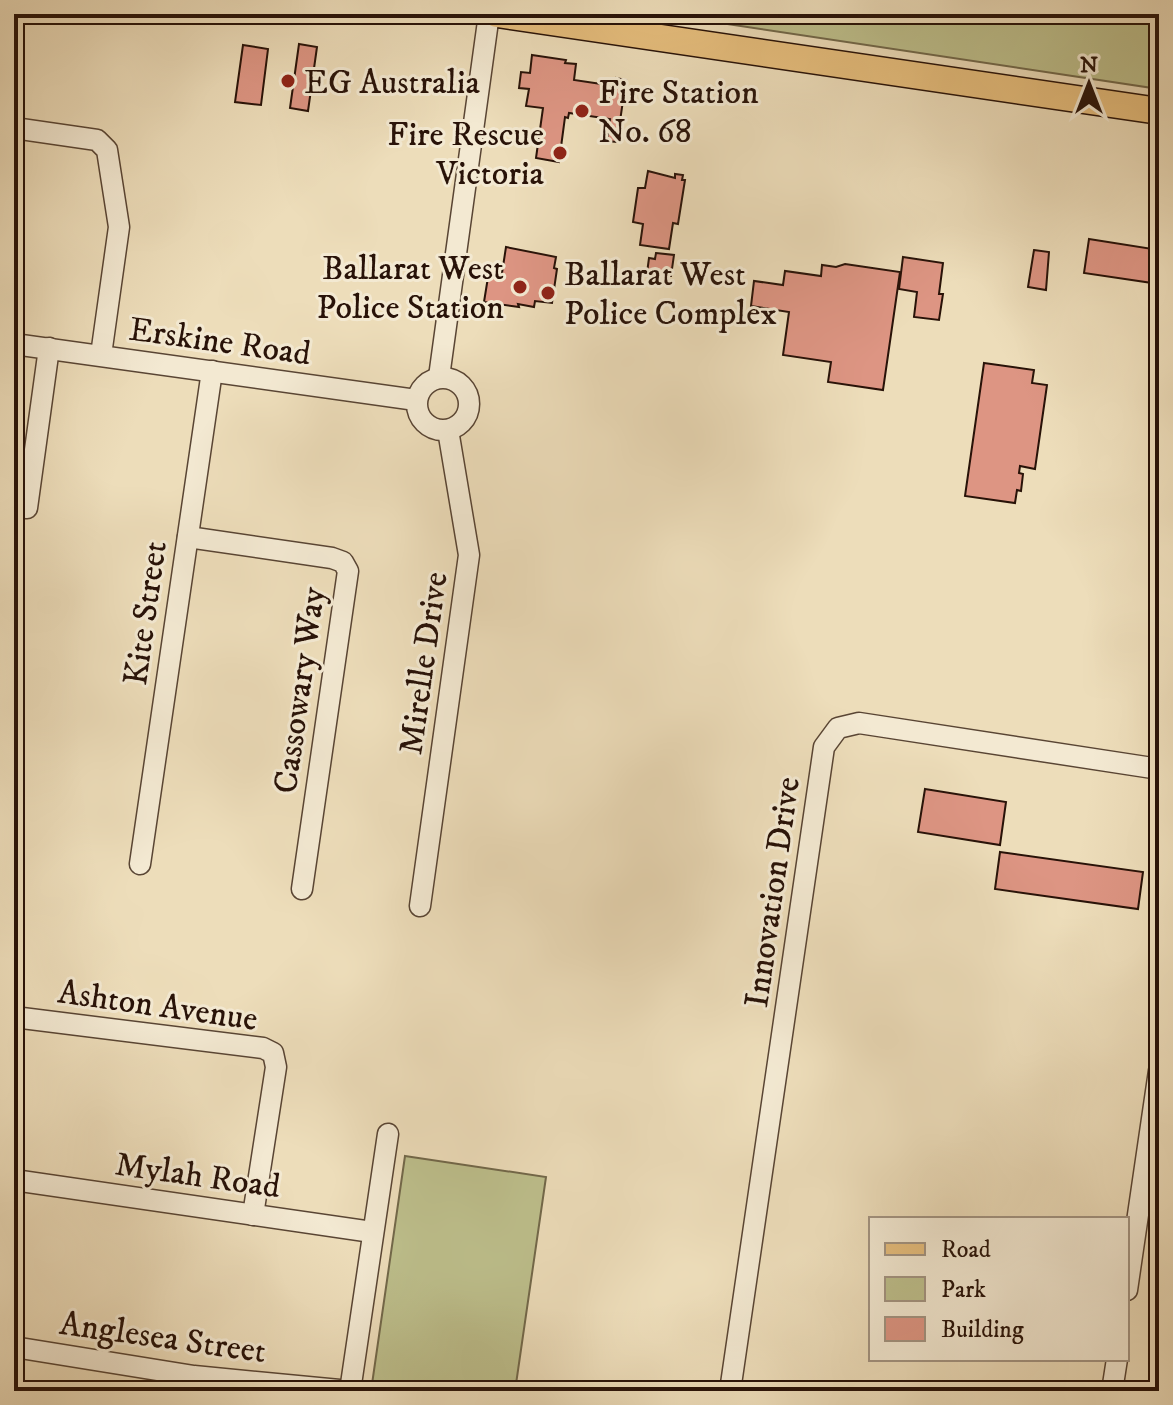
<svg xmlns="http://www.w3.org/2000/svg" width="1173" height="1405" font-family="'IM FELL DW Pica',serif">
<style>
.green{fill:#bdbf8c;stroke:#72684a;stroke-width:2}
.building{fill:#dd9583;stroke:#281208;stroke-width:2}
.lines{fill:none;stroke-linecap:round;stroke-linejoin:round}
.minor-casing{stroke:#594534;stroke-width:23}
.major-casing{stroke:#281208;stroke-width:29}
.minor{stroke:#f3e9d2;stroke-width:20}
.major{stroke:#e6be7d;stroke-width:26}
.poi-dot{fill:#8f2418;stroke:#f3e9d2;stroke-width:3}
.labels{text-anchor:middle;stroke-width:6;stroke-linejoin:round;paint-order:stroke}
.poi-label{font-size:34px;fill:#281208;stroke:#f3e9d2;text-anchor:start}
.street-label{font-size:34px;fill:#281208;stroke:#f3e9d2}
</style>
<rect width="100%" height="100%" fill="#edddba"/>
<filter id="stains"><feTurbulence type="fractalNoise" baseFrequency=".0025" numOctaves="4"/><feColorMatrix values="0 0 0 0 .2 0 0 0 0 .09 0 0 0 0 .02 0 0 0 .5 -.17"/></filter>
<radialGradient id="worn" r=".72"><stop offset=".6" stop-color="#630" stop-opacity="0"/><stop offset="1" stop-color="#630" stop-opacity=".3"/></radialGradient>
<!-- green -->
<g class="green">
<path d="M660,14H1159V89L714,22Z"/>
<path d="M405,1156L546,1177L515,1391H371Z"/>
</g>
<!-- building -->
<g class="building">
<path d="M299,44L317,47L308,111L290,108Z"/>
<path d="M243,45L268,49L261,105L235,102Z"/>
<path d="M532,55L566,60L565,63L576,64L574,80L615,86L616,78L626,80L617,142L607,141L610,119L569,113L568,118L565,117L559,162L536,158L543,108L526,106L529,89L519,88L521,72L530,73Z"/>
<path d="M648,171L675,178V174L683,175L682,180H685L678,224L673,223L669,249L640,245L643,224L633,222L638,188H645Z"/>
<path d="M1089,239L1159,250V284L1084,273Z"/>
<path d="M506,247L556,257L554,268L557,269L552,303L535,301L534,307L518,304L519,307L484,302L489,271L502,273Z"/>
<path d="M1034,250L1049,252L1046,290L1028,287Z"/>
<path d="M656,253L674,255L671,276L647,273L649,258L655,259Z"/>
<path d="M903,257L943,263L939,294H943L939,320L914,317L917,292L899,289Z"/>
<path d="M845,264L900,272L883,390L828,382L831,362L783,355L789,312L751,306L754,281L783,285L785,271L821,276L822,265L836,267Z"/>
<path d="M984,363L1034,370L1032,383L1047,385L1035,469L1020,466L1019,473L1023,474L1021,491L1017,490L1015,503L965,496Z"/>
<path d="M925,789L1006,802L1000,845L918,832Z"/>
<path d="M1000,852L1143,872L1138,909L995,889Z"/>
</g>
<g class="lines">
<defs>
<g id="minor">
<path d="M14,128L97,140L107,150L119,227L101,355"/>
<path d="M14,344L416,400"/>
<path d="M439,377L489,14"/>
<circle cx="443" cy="404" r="26"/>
<path d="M27,508L49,348"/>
<path d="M188,537L332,558L343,562L348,571L302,889"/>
<path d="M140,864L212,371"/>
<path d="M420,906L469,555L448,430"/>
<path d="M14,1017L263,1048L273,1053L276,1067L253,1215"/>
<path d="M14,1180L372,1232"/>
<path d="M1127,1290L1159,1071"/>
<path d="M14,1347L194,1376L350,1391L388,1134"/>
<path d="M730,1391L824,747L838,728L859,723L1159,769"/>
<path d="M1112,1391L1117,1359"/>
</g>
<path id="major" d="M497,14L1159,111"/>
</defs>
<!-- minor casing -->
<use href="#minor" class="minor-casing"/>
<!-- major casing -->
<use href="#major" class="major-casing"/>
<!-- minor -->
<use href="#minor" class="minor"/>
<!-- major -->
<use href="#major" class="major"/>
</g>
<!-- markers -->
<g class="poi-dot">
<circle cx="288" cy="81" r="8"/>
<circle cx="582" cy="111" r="8"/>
<circle cx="560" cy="153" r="8"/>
<circle cx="520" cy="287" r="8"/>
<circle cx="548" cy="293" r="8"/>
</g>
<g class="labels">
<!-- poi labels -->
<g class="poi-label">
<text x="304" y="93">EG Australia</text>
<text x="598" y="103">Fire Station<tspan x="598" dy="39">No. 68</tspan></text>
<text x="544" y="145" text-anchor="end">Fire Rescue<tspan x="544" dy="39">Victoria</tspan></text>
<text x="504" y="279" text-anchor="end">Ballarat West<tspan x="504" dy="39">Police Station</tspan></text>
<text x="564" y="285">Ballarat West<tspan x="564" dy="39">Police Complex</tspan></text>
</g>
<!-- street labels -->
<g class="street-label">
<text transform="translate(220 340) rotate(8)" y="12">Erskine Road</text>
<text transform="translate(144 613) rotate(-82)" y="12">Kite Street</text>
<text transform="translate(422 663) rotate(-82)" y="12">Mirelle Drive</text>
<text transform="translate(298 690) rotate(-82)" y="12">Cassowary Way</text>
<text transform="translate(771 892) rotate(-82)" y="12">Innovation Drive</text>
<text transform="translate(158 1004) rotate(8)" y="12">Ashton Avenue</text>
<text transform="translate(198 1174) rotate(8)" y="12">Mylah Road</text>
<text transform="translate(163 1336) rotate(8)" y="12">Anglesea Street</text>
</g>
</g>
<!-- margin -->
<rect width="1173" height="1405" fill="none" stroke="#edddba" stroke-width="48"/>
<rect x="16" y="16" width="1141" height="1373" fill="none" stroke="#281208" stroke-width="4"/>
<rect x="24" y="24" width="1125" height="1357" fill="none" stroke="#281208" stroke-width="2"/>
<!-- legend -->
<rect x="869" y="1217" width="260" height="144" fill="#f3e9d2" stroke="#a29381" stroke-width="2"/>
<rect x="885" y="1243" width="40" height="12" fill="#e6be7d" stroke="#a29381" stroke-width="2"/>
<text x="941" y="1257" font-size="24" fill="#281208">Road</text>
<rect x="885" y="1277" width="40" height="24" fill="#bdbf8c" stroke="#a29381" stroke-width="2"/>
<text x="941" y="1297" font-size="24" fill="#281208">Park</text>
<rect x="885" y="1317" width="40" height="24" fill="#dd9583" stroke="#a29381" stroke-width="2"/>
<text x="941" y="1337" font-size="24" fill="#281208">Building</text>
<!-- north arrow -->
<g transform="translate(1089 84)" stroke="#f3e9d2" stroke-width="6" paint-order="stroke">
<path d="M0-6L14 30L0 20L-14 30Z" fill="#281208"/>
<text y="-12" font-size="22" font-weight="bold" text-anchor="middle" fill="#281208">N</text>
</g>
<rect width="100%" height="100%" filter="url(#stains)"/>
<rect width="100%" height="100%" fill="url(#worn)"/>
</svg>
